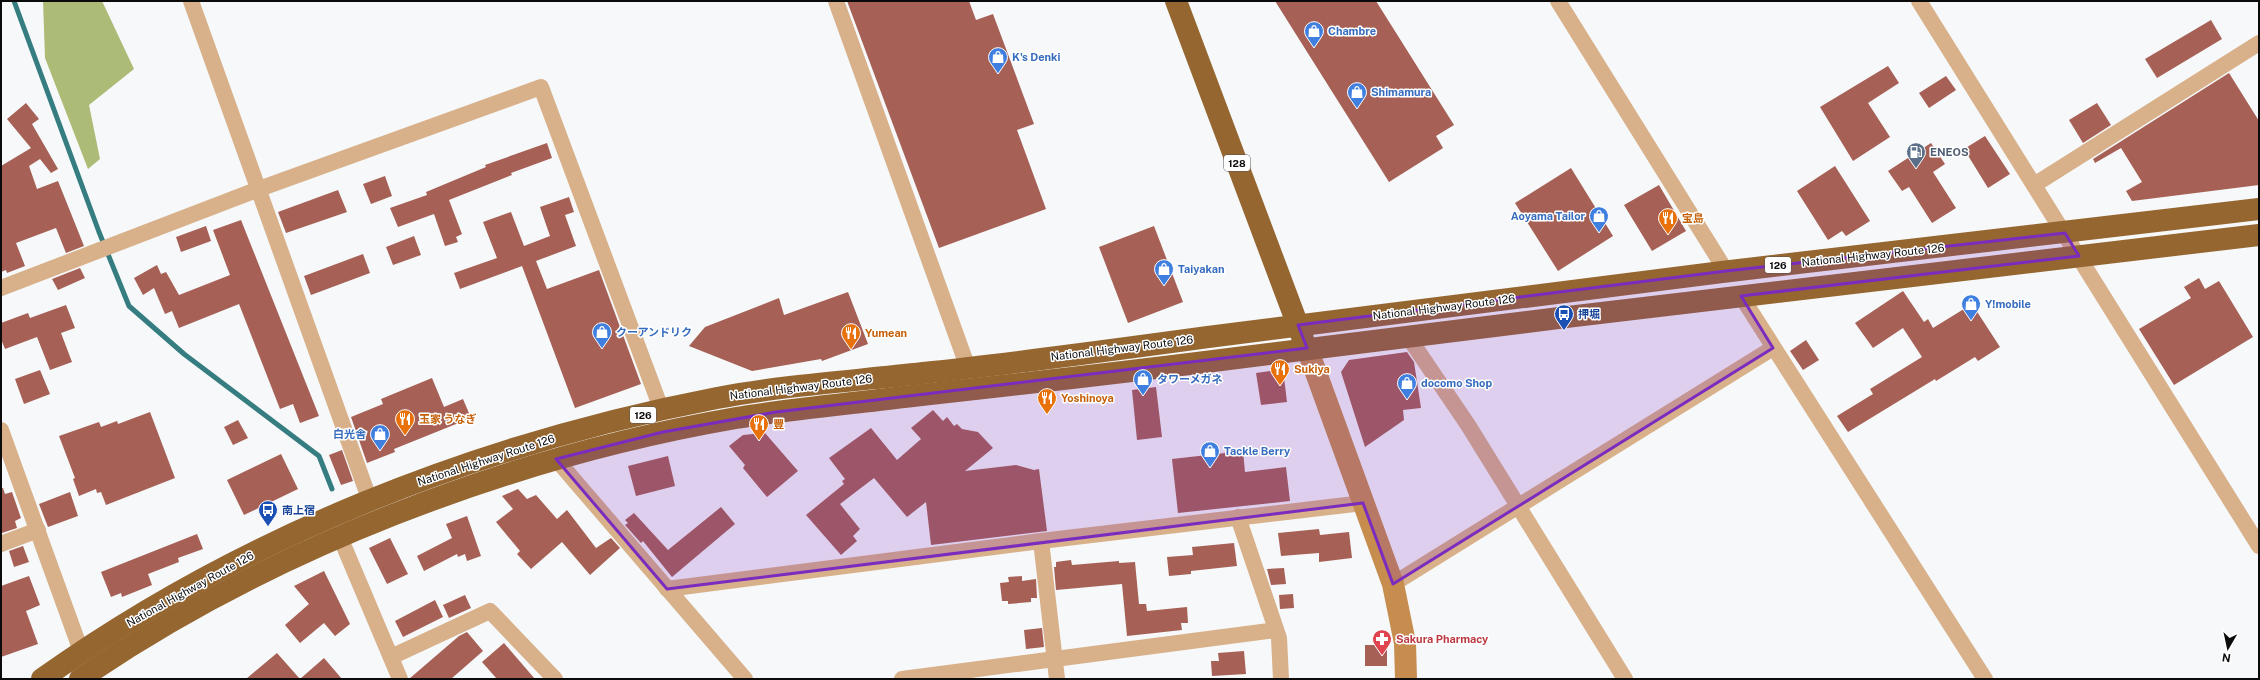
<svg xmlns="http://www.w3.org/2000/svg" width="2260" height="680" font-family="'Public Sans','Noto Sans JP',sans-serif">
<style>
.forest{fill:#acbb75}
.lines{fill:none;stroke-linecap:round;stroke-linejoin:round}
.stream{stroke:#357d80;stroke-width:5}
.building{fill:#a66055}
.street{stroke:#d8b089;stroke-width:16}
.secondary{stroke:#c68d4f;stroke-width:22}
.highway{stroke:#956630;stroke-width:22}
.marked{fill:#7b2cbf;fill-opacity:0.2;stroke:#7b2cbf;stroke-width:3;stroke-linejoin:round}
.labels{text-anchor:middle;stroke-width:3;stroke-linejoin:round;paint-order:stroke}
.shield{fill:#fff;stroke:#545455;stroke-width:1}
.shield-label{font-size:10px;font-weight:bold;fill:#0b0b0c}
.shop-label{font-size:11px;font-weight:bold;fill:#366cbe;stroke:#fff;text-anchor:start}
.service-label{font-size:11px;font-weight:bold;fill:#4e5e75;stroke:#fff;text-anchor:start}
.food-label{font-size:11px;font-weight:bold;fill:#c56008;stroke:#fff;text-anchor:start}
.street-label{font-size:11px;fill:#0b0b0c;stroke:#fff}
.transit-label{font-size:11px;font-weight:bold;fill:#164399;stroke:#fff;text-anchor:start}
.health-label{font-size:11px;font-weight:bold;fill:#be3a42;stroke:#fff;text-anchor:start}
</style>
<rect width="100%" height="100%" fill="#f6f8f9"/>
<!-- forest -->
<path class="forest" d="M43,1H102L134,69L89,105L100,159L88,169L45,58Z"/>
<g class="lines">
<!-- stream -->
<path class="stream" d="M14,1L99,232L129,306L184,354L319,456L332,489"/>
</g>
<!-- building -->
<g class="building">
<path d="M847,1H969L976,20L993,14L1034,124L1017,130L1046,209L939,248Z"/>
<path d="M1275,1H1376L1454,125L1436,136L1443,148L1389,182Z"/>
<path d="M2211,20L2222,39L2157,78L2145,59Z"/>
<path d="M1888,66L1899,83L1868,103L1890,137L1853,161L1820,107Z"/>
<path d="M2229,73L2259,121V185L2132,201L2126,191L2142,182L2121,148L2095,163L2093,159Z"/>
<path d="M1946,76L1956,90L1929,108L1919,93Z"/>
<path d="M26,103L39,119L32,124L58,169L51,173L40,159L29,166L37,189L58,181L84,246L66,253L56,228L16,243L25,266L7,273L6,270L1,272V166L31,148L7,119Z"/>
<path d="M2097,103L2111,125L2083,143L2069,120Z"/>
<path d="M1985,136L2010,174L1988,188L1964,149Z"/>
<path d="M547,143L552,158L511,173L512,175L449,200L462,234L456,237L458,242L445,246L434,214L398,227L390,208L427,195L426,192L486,167L485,165Z"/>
<path d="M1931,143L1945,164L1933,172L1956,208L1932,223L1909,187L1902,191L1888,171Z"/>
<path d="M1835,166L1870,221L1846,236L1842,231L1828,240L1797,191Z"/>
<path d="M1571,168L1613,236L1558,271L1515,203Z"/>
<path d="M385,176L392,196L371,204L363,184Z"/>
<path d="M1659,185L1686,231L1652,251L1624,205Z"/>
<path d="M338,190L347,212L286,233L278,212Z"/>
<path d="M569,197L574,212L565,215L576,246L536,261L547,289L599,270L641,384L575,408L522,266L460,289L454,273L497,258L483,222L511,212L524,246L550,236L540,207Z"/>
<path d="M241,220L319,416L300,423L293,404L280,409L239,304L179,328L172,311L165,314L154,288L143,295L134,278L157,265L161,274L166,272L179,295L230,275L213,230Z"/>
<path d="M206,226L211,241L181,252L176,237Z"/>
<path d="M1154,226L1183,302L1128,323L1099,247Z"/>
<path d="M414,236L421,255L393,265L386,247Z"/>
<path d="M363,254L370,273L311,295L304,276Z"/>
<path d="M80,268L85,278L58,290L52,279Z"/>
<path d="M2199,278L2205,289L2219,281L2253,337L2174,385L2139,329L2191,298L2184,287Z"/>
<path d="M1903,291L1924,322L1928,319L1933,328L1972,304L2000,347L1978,361L1975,357L1936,381L1935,379L1848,432L1837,416L1873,394L1870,389L1922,357L1903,328L1873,348L1855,323Z"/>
<path d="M848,292L868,344L822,361L821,359L752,371L689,346L705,327L779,298L784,315Z"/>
<path d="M66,305L75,328L61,333L72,362L50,370L37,337L5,349L1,339V323L28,313L30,318Z"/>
<path d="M1806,340L1819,360L1803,370L1790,351Z"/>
<path d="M1407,352L1414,362L1421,408L1403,410L1404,420L1365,447L1341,372L1349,360Z"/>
<path d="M1283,369L1287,402L1261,405L1256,373Z"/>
<path d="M40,370L50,394L24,404L15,379Z"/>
<path d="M432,378L444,407L463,399L471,418L394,449L395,452L367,463L351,417L383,404L381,399Z"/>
<path d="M1156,387L1162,437L1137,440L1132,390Z"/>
<path d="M933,410L943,421L947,417L954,426L957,424L962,429L978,432L993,448L965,471L1016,465L1034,470L1039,469L1047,531L931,545L926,502L907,517L874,478L840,504L860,529L853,536L857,541L841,555L806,515L844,484L842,481L845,479L829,458L871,428L897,460L921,439L911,428Z"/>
<path d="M150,412L175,478L106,505L101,492L97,493L96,489L79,496L73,479L75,478L59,436L99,422L101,427L117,421L118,424Z"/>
<path d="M238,420L248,438L233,445L224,427Z"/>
<path d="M765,433L798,471L767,497L743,468L745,465L729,446L743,435Z"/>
<path d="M342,450L353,481L341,485L329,455Z"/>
<path d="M1243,451L1245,472L1286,467L1290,501L1178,513L1172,459Z"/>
<path d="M281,454L298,489L244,515L227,480Z"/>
<path d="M668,456L675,486L636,496L628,466Z"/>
<path d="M1,488H3L5,494L12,492L21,518L15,521L17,528L2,533Z"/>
<path d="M518,489L527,499L536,495L557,519L567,510L596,548L611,538L620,548L590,575L562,542L531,569L517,554L520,551L496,522L513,509L502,496Z"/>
<path d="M70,492L78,516L48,527L39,504Z"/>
<path d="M721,507L735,524L672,577L643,541L641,543L625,525L628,523L625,520L634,513L668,550Z"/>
<path d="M467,516L481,556L467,561L465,554L458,557L457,554L424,571L417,556L452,538L446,524Z"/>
<path d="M1319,529L1320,535L1349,532L1352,558L1319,562V553L1281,556L1278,533Z"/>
<path d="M197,534L203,549L178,558L179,562L148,574L152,585L122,597L121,593L111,597L101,572Z"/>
<path d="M390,538L408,574L387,584L369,548Z"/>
<path d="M1234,543L1237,566L1191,571V574L1169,576L1167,557L1193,555L1192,547Z"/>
<path d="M23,546L29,562L14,567L9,551Z"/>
<path d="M1071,560L1072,565L1119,561V563L1135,562L1139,604H1146L1147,611L1187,607L1188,623H1181L1182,630L1127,636L1122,584L1056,590L1054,567H1056V562Z"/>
<path d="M1284,568L1286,584L1271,585L1267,569Z"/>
<path d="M324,571L350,624L335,636L324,623L300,643L285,625L309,604L294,586Z"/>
<path d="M29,576L40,605L26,611L38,644L1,657V586Z"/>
<path d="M1022,576V581L1036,579L1037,598H1031V602L1008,604V601H1002L1000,583L1009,582L1008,577Z"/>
<path d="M1293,594L1294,608L1280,609L1279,595Z"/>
<path d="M465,595L471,608L449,618L443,605Z"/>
<path d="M435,600L443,617L403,637L395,621Z"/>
<path d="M1042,628L1044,647L1026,649L1024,630Z"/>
<path d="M467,632L483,651L451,679H409L459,636Z"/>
<path d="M504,643L535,679H497L482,662Z"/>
<rect x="1365" y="645" width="22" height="21"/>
<path d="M1244,651L1246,674L1212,676L1211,661H1219L1218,653Z"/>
<path d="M277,653L300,679L324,658L342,679H246Z"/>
</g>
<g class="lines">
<!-- street -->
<g class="street">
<path d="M191,1L370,501"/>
<path d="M836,1L968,368"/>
<path d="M1558,1L1726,271"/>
<path d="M1919,1L2259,546"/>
<path d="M2034,185L2259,43"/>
<path d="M1,288L259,189L541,87L662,411"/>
<path d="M1741,296L1985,679"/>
<path d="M1407,335L1468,425L1625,679"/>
<path d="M1,430L81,651"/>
<path d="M556,459L745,679"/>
<path d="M1238,517L1279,638L1281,679"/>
<path d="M340,537L400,679"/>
<path d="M1041,541L1057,679"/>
<path d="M1,544L38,530"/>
<path d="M1393,584L1773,348"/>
<path d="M667,589L1041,541L1363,503"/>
<path d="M391,657L490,611L555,679"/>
<path d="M902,679L1276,630"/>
</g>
<!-- secondary -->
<path class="secondary" d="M1307,348L1393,584L1405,643L1406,679"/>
<!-- highway -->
<g class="highway">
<path d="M1176,1L1303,339"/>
<path d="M42,679C241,537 478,444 717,398C785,385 854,381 923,373C1018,363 1113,350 1208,337C1379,315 1550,293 1722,272C1901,250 2080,231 2259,209"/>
<path d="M80,679C269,549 510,457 736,418C791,409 848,404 904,397C1012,385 1120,373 1229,359C1572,315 1915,276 2259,235"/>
</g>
</g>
<!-- marked area -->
<path class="marked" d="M2065,233L2079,256L1741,296L1773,348L1393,584L1363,503L667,589L556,459L663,432L776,412L1307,348L1298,325L1726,271Z"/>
<!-- icons -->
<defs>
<symbol id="shop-pin" viewBox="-11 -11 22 30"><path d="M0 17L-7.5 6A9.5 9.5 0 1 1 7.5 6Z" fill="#3f7fe0" stroke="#fff"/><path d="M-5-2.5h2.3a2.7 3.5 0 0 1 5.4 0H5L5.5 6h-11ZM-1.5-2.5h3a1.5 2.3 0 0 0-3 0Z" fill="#fff"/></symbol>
<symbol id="fuel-pin" viewBox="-11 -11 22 30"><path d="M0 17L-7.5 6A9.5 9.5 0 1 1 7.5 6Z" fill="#5c6f8a" stroke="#fff"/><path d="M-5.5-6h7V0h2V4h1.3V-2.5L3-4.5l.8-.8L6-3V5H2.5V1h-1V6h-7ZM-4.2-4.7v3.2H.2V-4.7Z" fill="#fff"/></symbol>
<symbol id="restaurant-pin" viewBox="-11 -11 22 30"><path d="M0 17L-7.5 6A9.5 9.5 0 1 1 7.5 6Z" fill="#e8710a" stroke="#fff"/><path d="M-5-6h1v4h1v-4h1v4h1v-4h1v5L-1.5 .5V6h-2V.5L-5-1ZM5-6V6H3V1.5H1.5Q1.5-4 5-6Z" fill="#fff"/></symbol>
<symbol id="bus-pin" viewBox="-11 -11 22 30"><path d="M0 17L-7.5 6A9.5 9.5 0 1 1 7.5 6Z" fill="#1a4fb4" stroke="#fff"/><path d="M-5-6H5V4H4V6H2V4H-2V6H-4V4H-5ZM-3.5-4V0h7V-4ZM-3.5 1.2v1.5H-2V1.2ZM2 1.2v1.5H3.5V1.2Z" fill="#fff"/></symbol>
<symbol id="pharmacy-pin" viewBox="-11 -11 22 30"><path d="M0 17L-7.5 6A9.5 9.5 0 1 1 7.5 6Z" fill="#e0444e" stroke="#fff"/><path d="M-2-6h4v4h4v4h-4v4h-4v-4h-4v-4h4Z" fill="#fff"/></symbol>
</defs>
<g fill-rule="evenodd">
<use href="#shop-pin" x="1303" y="20" width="22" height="30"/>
<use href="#shop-pin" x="987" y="46" width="22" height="30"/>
<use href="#shop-pin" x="1346" y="81" width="22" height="30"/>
<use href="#fuel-pin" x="1905" y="141" width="22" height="30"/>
<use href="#shop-pin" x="1588" y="205" width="22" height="30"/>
<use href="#restaurant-pin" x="1657" y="207" width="22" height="30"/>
<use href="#shop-pin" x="1153" y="258" width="22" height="30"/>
<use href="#shop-pin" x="1960" y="293" width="22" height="30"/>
<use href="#bus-pin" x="1553" y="303" width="22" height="30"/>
<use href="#shop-pin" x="591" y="321" width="22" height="30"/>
<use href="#restaurant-pin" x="840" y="322" width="22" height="30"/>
<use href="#restaurant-pin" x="1269" y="358" width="22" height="30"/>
<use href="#shop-pin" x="1132" y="368" width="22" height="30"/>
<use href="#shop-pin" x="1396" y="372" width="22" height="30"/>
<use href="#restaurant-pin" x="1036" y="387" width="22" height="30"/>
<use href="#restaurant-pin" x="394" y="408" width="22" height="30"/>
<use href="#restaurant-pin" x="748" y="413" width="22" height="30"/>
<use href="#shop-pin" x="369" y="423" width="22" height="30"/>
<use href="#shop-pin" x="1199" y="440" width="22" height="30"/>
<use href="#bus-pin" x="257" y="499" width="22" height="30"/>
<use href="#pharmacy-pin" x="1371" y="628" width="22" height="30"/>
</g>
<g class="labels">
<!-- shield labels -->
<g class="shield">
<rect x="1224" y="155" width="26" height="16" rx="3"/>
<rect x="1765" y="257" width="26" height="16" rx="3"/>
<rect x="630" y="407" width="26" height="16" rx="3"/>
</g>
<g class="shield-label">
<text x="1237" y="167">128</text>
<text x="1778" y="269">126</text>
<text x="643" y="419">126</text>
</g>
<!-- shop labels -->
<g class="shop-label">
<text x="1328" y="35">Chambre</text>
<text x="1012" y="61">K's Denki</text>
<text x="1371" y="96">Shimamura</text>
<text x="1585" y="220" text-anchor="end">Aoyama Tailor</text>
<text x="1178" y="273">Taiyakan</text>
<text x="1985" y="308">Y!mobile</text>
<text x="616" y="336">クーアンドリク</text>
<text x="1157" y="383">タワーメガネ</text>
<text x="1421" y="387">docomo Shop</text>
<text x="366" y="438" text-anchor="end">白光舎</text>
<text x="1224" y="455">Tackle Berry</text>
</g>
<!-- service labels -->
<g class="service-label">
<text x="1930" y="156">ENEOS</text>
</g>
<!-- food labels -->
<g class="food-label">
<text x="1682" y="222">宝島</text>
<text x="865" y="337">Yumean</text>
<text x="1294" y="373">Sukiya</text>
<text x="1061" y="402">Yoshinoya</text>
<text x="419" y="423">玉家 うなぎ</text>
<text x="773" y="428">豐</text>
</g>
<!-- street labels -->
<g class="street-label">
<text transform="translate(1873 255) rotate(-6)" y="4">National Highway Route 126</text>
<text transform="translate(1444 307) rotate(-7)" y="4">National Highway Route 126</text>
<text transform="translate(1122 348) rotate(-7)" y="4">National Highway Route 126</text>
<text transform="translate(801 387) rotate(-7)" y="4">National Highway Route 126</text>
<text transform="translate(486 460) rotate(-18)" y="4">National Highway Route 126</text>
<text transform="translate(190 589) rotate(-29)" y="4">National Highway Route 126</text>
</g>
<!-- transit labels -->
<g class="transit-label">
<text x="1578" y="318">押堀</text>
<text x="282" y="514">南上宿</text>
</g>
<!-- health labels -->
<g class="health-label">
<text x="1396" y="643">Sakura Pharmacy</text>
</g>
</g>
<!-- border -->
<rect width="2260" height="680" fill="none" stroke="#0b0b0c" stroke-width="4"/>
<!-- north arrow -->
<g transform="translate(2228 648) rotate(189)" stroke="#ffffff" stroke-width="3" paint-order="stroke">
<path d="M0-3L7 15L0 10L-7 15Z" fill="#0b0b0c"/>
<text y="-6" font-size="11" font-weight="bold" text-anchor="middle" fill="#0b0b0c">N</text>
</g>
</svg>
